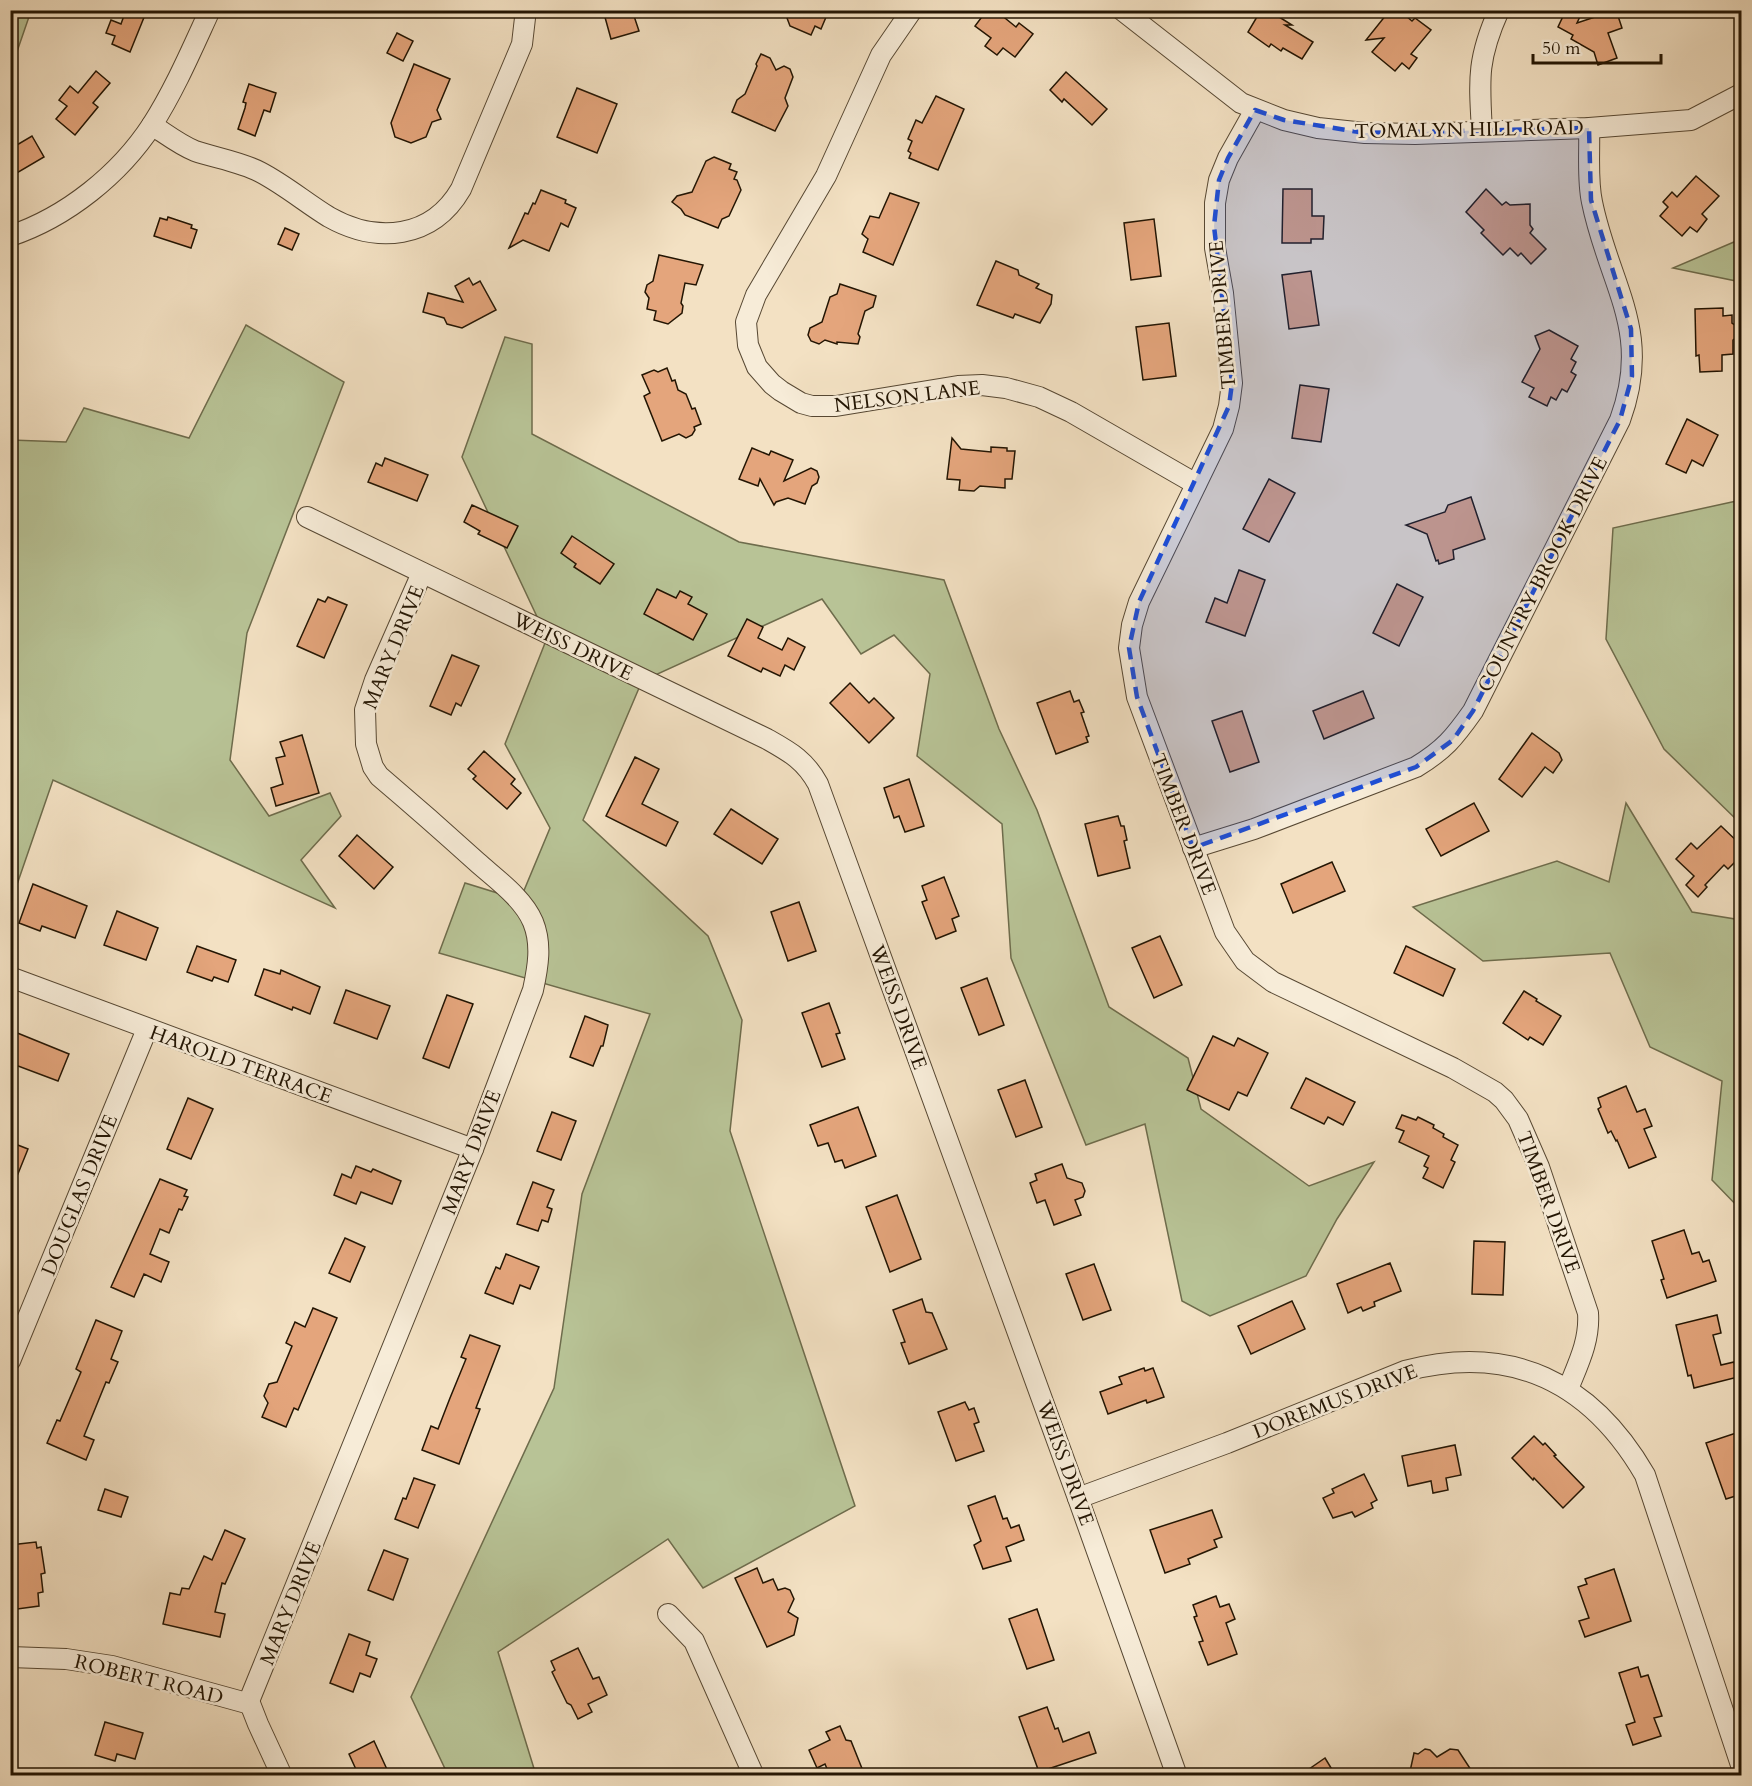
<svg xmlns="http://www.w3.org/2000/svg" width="1752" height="1786" font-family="Cardo,serif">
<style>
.green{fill:#b8c396;stroke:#6e6c4c;stroke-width:1.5}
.building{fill:#e4a57c;stroke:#231503;stroke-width:1.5}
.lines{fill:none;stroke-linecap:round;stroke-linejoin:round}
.minor-casing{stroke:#574833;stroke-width:22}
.minor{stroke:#f7ecd8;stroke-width:20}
.marked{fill:#1d4ed8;fill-opacity:0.2;stroke:#1d4ed8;stroke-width:4.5;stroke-dasharray:12 8;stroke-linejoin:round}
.labels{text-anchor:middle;stroke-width:5;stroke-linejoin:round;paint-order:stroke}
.street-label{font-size:20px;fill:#231503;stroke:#f7ecd8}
</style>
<rect width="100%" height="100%" fill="#f3e1c3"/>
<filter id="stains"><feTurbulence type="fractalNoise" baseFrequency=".00333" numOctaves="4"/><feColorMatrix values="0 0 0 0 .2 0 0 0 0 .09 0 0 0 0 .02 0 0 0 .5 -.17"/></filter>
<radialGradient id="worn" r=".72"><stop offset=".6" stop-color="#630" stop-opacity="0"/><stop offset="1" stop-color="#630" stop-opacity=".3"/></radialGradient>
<!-- green -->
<g class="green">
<path d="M11,10L31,11L11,69L10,11Z"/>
<path d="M1741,239V282L1673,268Z"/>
<path d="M246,325L344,382L247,633L230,760L269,816L330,793L341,816L301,860L335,908L53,780L11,902V440L66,442L84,408L189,438Z"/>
<path d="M505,337L532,344V434L739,542L944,580L999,729L1037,810L1109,1007L1188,1058L1201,1109L1309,1186L1374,1162L1337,1219L1306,1276L1210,1316L1182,1301L1145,1124L1086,1145L1011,958L1002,824L917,756L930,674L894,635L861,654L822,599L642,681L583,820L708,936L742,1020L730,1131L855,1506L703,1588L668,1539L498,1652L536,1775H448L411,1697L554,1388L582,1194L650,1014L439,953L465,883L520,900L550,828L505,744L547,638L462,457Z"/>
<path d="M1741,500H1742L1741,824L1664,749L1606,639L1613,528Z"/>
<path d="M1626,803L1692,912L1741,920V1210L1712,1180L1722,1081L1650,1047L1610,953L1483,961L1413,907L1557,861L1609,882Z"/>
</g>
<!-- building -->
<g class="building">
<path d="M126,10H147L130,52L112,44L115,36L106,33L111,20L121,24Z"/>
<path d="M603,10H632L639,31L611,39Z"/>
<path d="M784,10H829L821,29L815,26L811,35L790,26Z"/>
<path d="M987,10H995L1016,27L1019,23L1033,34L1015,57L1003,48L997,55L985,46L991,38L975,26Z"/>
<path d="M1261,10H1268L1292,25H1285L1313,42L1302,59L1283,48L1281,51L1271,44L1269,47L1248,32Z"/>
<path d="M1390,10H1399L1412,21L1415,18L1431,30L1411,54L1417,58L1409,69L1402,63L1395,71L1372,52L1384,38L1366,40Z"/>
<path d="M1566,10H1583L1577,23L1616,10L1622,28L1608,33L1617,58L1598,65L1594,52L1571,39L1573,35L1558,27Z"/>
<path d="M397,33L413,41L403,61L387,53Z"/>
<path d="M761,54L770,58L776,70L784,66L790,69L793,77L785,98L788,106L775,131L732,112L737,100L745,94L757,66L756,64Z"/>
<path d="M414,64L450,79L437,110L441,119L432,122L426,137L411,143L395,137L391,123Z"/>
<path d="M96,71L110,83L93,103L98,107L75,135L56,119L67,106L59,100L70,86L78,93Z"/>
<path d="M1066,72L1107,109L1092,125L1064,99L1062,102L1050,90Z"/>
<path d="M249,84L276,93L270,112L264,110L255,136L238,129L245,108L246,103L243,102Z"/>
<path d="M577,88L617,104L597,153L557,137Z"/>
<path d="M936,96L964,109L938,170L909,158L911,153L908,151L912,141L908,139L916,120L922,123Z"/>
<path d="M32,136L44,157L10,177V149Z"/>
<path d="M714,157L731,164L729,169L737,172L734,179L737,180L741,190L729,216L722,219L718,228L685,215L681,209L672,202L677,196L692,192L706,161Z"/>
<path d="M1696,176L1719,196L1702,214L1707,219L1697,232L1690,227L1682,236L1660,216L1668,207L1663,202L1672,192L1677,197Z"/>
<path d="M1283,189H1312V216H1324L1323,239H1311V243H1282Z"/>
<path d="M1486,189L1502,205L1506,202L1510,205L1530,204V225L1533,229L1530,233L1546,249L1531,264L1521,253L1518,256L1510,248L1503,255L1481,233L1484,230L1466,212Z"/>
<path d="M541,190L566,200L565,203L576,208L568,227L561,223L549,251L523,240L509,248L525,213L528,214L533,203L535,204Z"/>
<path d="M890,193L919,203L893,265L863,252L868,239L862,234L870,216L879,218Z"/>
<path d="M168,217L192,225L191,228L197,230L191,248L154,236L160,218L167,220Z"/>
<path d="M1154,219L1161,276L1131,280L1124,223Z"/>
<path d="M285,228L299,234L292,250L278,244Z"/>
<path d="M659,255L703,265L696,285L685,283L681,303L683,306L682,313L668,324L654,320L656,311L647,309L649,298L645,292L647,285L653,281Z"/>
<path d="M996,261L1018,270L1019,275L1039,284L1036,288L1052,295L1051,304L1040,323L1015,314L1013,318L977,305Z"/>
<path d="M1311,271L1319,325L1289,329L1282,275Z"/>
<path d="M469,278L473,285L480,281L496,310L462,328L447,324L444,318L423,312L428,293L463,302L455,286Z"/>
<path d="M840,284L876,296L873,307L865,311L858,334L860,337L858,344L837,342V344L825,340L819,344L811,341L808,335L810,328L822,322L830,297L837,294Z"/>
<path d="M1723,308V316L1732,315V323L1739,328V335L1733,340V354L1722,355V371L1700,372L1699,355L1696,356L1695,309Z"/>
<path d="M1169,323L1176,376L1143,380L1136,327Z"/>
<path d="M1549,330L1578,346L1571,359L1576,362L1571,372L1576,375L1567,392L1562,389L1556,400L1551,397L1547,406L1529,397L1534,388L1522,382L1540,349L1535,336Z"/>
<path d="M667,368L672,381L675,380L678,390L686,394L692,409L695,408L701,424L694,427L695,430L692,435L686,438L679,434L662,441L644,396L650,393L642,375L654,370L658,372Z"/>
<path d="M1300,385L1329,389L1321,442L1292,438Z"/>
<path d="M1687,419L1718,435L1703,466L1692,460L1686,473L1666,464Z"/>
<path d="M952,438L961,449L991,452V447L1007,448V451H1015L1012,479H1005V488L980,486L974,491L959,490L960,480L947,479Z"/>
<path d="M752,448L769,455L771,451L793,460L784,481L811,468L817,471L819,477L817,483L812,486L805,504L788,498L776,502L774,505L760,479L758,486L739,479Z"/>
<path d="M385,458L428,475L417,501L368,482L376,463L382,466Z"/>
<path d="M1269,479L1295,493L1269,542L1243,529Z"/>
<path d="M1471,497L1485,539L1453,550L1454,559L1439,564L1438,560L1436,561L1427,534L1406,525L1445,512L1448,505Z"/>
<path d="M472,505L518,526L507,548L478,534L480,531L464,522Z"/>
<path d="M572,536L614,564L600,584L574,567L576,564L561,553Z"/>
<path d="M1239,570L1265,580L1245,636L1206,622L1215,598L1227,603Z"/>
<path d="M1397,584L1423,597L1399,646L1373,633Z"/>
<path d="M657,589L676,598L680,591L692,597L688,604L707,614L693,640L644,614Z"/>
<path d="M328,597L347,605L324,658L297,646L318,599L325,602Z"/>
<path d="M747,619L763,627L758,638L782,650L788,638L805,647L794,670L785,665L780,676L763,668L761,672L728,656Z"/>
<path d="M452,655L479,666L461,706L456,703L451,715L430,706Z"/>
<path d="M850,683L869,703L874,698L894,718L869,743L830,703Z"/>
<path d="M1070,691L1074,702L1079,700L1084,712L1081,713L1089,736L1086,737L1088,742L1056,754L1037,703Z"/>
<path d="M1363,691L1374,718L1324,739L1313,711Z"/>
<path d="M1242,711L1259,762L1230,772L1212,721Z"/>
<path d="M1532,733L1559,753L1562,760L1553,773L1545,767L1522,797L1499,779Z"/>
<path d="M302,735L319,793L276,806L271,788L283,784L276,758L285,756L280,742Z"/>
<path d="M484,751L515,779L511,784L521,793L507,809L473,779L476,776L468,769Z"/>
<path d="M635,757L659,769L642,804L678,822L666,846L606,816Z"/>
<path d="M909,779L924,826L905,832L899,816L894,818L884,788Z"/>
<path d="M1474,803L1489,831L1441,856L1426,829Z"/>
<path d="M731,809L778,839L762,864L714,834Z"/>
<path d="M1118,816L1121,826H1124L1127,840L1124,841L1130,868L1098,876L1085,824Z"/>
<path d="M1721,826L1742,846L1736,853L1740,857L1728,869L1724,865L1705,885L1707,887L1698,897L1686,885L1694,876L1676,859L1691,843L1697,849Z"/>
<path d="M357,835L393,867L374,889L339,856Z"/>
<path d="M1332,862L1345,891L1293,913L1281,884Z"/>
<path d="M944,877L959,916L952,919L956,931L936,939L922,902L927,900L922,886Z"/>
<path d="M33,884L87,906L75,938L42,926L40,931L19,923Z"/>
<path d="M799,902L816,951L788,961L771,912Z"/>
<path d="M117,911L158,928L146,960L104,945Z"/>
<path d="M1160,936L1182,985L1154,998L1132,948Z"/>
<path d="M197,946L236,960L228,982L214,977L212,981L187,972Z"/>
<path d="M1406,946L1455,969L1443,996L1394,973Z"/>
<path d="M264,969L280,974L281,970L320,987L310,1014L293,1007L292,1010L255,995Z"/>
<path d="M987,978L1004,1025L979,1035L961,988Z"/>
<path d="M346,990L390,1006L377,1039L334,1023Z"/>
<path d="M1524,991L1537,999L1536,1001L1561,1016L1543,1045L1530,1037L1528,1040L1503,1023Z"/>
<path d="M447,995L473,1004L449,1068L423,1058Z"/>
<path d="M829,1003L840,1033L836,1034L845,1059L822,1067L802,1013Z"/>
<path d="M585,1016L608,1025L603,1046H601L593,1066L570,1057Z"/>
<path d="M10,1030L69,1054L58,1081L10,1063Z"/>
<path d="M1213,1036L1234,1046L1238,1038L1268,1053L1247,1096L1238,1092L1229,1110L1187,1090Z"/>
<path d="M1306,1078L1355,1102L1343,1125L1328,1117L1324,1124L1291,1108Z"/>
<path d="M1025,1080L1042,1127L1016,1137L998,1090Z"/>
<path d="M1626,1086L1637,1112L1645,1109L1652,1126L1644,1129L1656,1157L1629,1168L1617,1140L1616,1141L1611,1131L1608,1133L1598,1109L1601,1107L1598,1098Z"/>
<path d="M188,1098L213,1109L191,1159L167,1149Z"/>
<path d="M858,1107L876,1156L845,1168L842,1160L835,1162L828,1143L818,1146L810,1125Z"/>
<path d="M552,1112L576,1121L561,1160L537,1151Z"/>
<path d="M1402,1115L1416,1120L1418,1117L1434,1125L1433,1128L1444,1134L1443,1137L1458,1145L1451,1160L1455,1162L1443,1188L1423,1178L1428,1168L1424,1166L1429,1156L1399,1142L1404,1131L1396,1128Z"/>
<path d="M10,1142L28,1149L11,1191H10Z"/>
<path d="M1062,1164L1067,1178L1082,1183L1085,1191L1083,1197L1075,1200L1081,1215L1054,1225L1045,1200L1037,1203L1030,1183L1037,1180L1035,1174Z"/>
<path d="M356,1166L371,1172L373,1169L401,1181L392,1204L361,1192L356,1204L334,1195L342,1174L351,1178Z"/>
<path d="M160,1179L187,1190L184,1196L188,1197L182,1210L179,1209L169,1233L160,1229L150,1254L169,1262L161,1282L144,1274L134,1297L111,1287Z"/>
<path d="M533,1182L554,1190L547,1207L552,1209L548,1222L542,1220L538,1231L517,1224Z"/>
<path d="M897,1195L921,1259L890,1272L866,1207Z"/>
<path d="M1684,1230L1692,1254L1699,1252L1703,1262L1709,1260L1716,1281L1667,1298L1661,1280L1664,1279L1652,1241Z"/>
<path d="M345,1238L365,1247L350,1282L329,1273Z"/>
<path d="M1474,1241L1505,1242L1503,1295L1472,1294Z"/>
<path d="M506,1254L539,1267L530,1289L520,1285L513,1304L485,1293L496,1267L500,1269Z"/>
<path d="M1390,1263L1401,1291L1374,1302L1375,1306L1363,1311L1361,1307L1348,1313L1337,1284Z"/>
<path d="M1094,1264L1111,1310L1083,1320L1066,1274Z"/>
<path d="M922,1299L926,1312L932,1313L947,1349L909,1364L901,1343L905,1342L893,1310Z"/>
<path d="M1292,1301L1305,1329L1251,1354L1238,1326Z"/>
<path d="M313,1308L337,1318L298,1410L294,1408L286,1427L262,1417L268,1403L264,1396L269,1384L277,1382L292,1346L286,1343L295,1322L305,1327Z"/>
<path d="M1717,1315L1721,1333L1713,1335L1721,1365L1734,1362L1738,1377L1694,1388L1691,1375L1688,1376L1676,1325Z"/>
<path d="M96,1320L122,1331L111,1359L118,1362L109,1383L106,1382L84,1436L94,1440L86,1460L47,1443L57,1420L60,1421L81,1372L76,1369Z"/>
<path d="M470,1335L500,1346L476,1408L480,1409L459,1464L422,1450L431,1426L438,1429L450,1398L466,1359L461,1357Z"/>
<path d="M1144,1368L1145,1371L1153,1368L1164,1397L1147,1403L1146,1400L1108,1414L1100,1392L1122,1384L1119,1377Z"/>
<path d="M965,1402L969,1410L974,1408L979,1422L974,1424L984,1451L956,1461L938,1412Z"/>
<path d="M1742,1431V1494L1726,1499L1706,1443Z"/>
<path d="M1534,1436L1543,1445L1545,1443L1556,1455L1554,1456L1584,1487L1563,1508L1534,1478L1533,1480L1512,1458Z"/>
<path d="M1455,1445L1461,1475L1446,1478L1448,1490L1433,1493L1431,1481L1408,1486L1402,1456Z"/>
<path d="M1364,1474L1377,1500L1371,1503L1373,1508L1355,1517L1352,1512L1333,1518L1323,1498L1334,1493L1332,1489Z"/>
<path d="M414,1478L435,1485L418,1528L395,1519L403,1498L406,1499Z"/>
<path d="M105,1489L128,1497L121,1517L98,1510Z"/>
<path d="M995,1496L1003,1519L1007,1518L1011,1528L1019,1525L1024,1540L1006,1547L1011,1561L983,1569L974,1545L981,1541L968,1506Z"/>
<path d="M1212,1510L1222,1537L1214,1540L1217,1547L1188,1559L1190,1564L1165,1573L1150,1530Z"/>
<path d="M225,1530L245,1539L225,1584L222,1583L215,1612L225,1614L220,1637L163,1624L170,1593L180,1595L182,1588L189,1589L204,1556L212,1560Z"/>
<path d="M36,1542L37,1548L41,1547L45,1573L41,1574L43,1592L38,1593L39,1606L10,1610V1545Z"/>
<path d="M384,1550L408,1559L393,1600L368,1590Z"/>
<path d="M757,1568L763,1583L773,1579L778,1590L785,1588L790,1590L794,1599L788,1612L798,1618L794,1635L767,1647L735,1578Z"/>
<path d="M1614,1569L1631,1621L1585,1637L1579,1621L1589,1618L1578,1587L1587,1584L1585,1579Z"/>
<path d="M1216,1596L1220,1607L1229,1604L1235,1619L1226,1623L1237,1654L1208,1665L1199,1642L1203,1641L1194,1617L1197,1616L1193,1605Z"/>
<path d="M1037,1609L1054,1660L1027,1669L1009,1619Z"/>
<path d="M349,1634L370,1642L366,1655L377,1659L370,1677L360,1673L353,1692L330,1683Z"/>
<path d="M578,1648L593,1679L599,1677L607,1695L588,1704L592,1712L578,1719L571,1705L567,1703L552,1672L555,1670L551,1661Z"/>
<path d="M1638,1667L1641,1677L1648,1675L1662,1716L1654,1718L1661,1736L1633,1745L1626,1725L1635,1722L1619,1673Z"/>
<path d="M1047,1707L1055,1729L1058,1728L1063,1742L1089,1732L1096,1753L1039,1772L1019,1717Z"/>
<path d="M105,1722L143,1733L135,1759L117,1754L115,1761L95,1755Z"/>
<path d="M840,1726L846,1740L851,1741L865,1776H830L825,1764L817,1768L809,1750L830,1740L826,1732Z"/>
<path d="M374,1741L390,1776H359L349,1754Z"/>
<path d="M1425,1749L1430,1750L1437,1757L1450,1749L1458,1750L1475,1776H1409L1414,1753L1418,1754Z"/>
<path d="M1325,1758L1336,1776H1299Z"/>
</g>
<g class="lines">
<defs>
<g id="minor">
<path d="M912,10L881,55L826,176L756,295L746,322L748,345L757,367L772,384L781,391L801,403L812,406H836L958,386L982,385L1006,388L1039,397L1071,412L1196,484"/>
<path d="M1122,10L1241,103L1284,120L1318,128L1365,133L1415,134L1589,128L1691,120L1739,95"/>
<path d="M1255,110L1228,158L1219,180L1215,203V248L1223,293L1232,383L1229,406L1223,429L1139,602L1132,625L1129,648L1137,697L1225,932L1245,961L1273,982L1453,1068L1495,1092L1504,1100L1518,1119L1539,1167L1588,1313C1590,1341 1578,1364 1568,1389"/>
<path d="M152,125C166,134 180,145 195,151C216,158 241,162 260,172C285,185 306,203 329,217C377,244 432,239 461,189L522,44L525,18"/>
<path d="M1482,131C1479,79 1477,59 1499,10"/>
<path d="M10,236C67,217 120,174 152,125C175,89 192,49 210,10"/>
<path d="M307,517L767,739C790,752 805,760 818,784L1078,1498L1177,1776"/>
<path d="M1193,848L1254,829L1416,767C1444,750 1454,738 1473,711L1620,420C1653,330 1609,286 1592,202C1587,179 1590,152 1589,128"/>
<path d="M10,977L473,1149"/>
<path d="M10,1361L147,1029"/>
<path d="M1078,1498L1227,1443L1405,1371C1511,1343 1591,1382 1645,1475L1742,1768"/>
<path d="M668,1614L694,1641L754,1776"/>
<path d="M10,1657L66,1659L112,1666L250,1704"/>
<path d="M282,1776L258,1724L249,1701L473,1149L533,990C538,967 542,944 533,922C523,898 496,879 477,862C445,833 412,804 379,776L373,767L366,744L365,710L375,680L422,573"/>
</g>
</defs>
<!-- minor casing -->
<use href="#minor" class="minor-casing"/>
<!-- minor -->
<use href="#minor" class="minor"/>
</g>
<!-- marked area -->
<path class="marked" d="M1255,110L1284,120L1365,133L1589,128L1591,200L1631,329L1632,376L1620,420L1473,711L1453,740L1416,767L1193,848L1137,697L1129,648L1139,602L1229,406L1232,383L1214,226L1219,180L1228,158Z"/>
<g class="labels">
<!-- street labels -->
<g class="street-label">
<text transform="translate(1469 129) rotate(-1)" y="7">TOMALYN HILL ROAD</text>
<text transform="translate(1222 315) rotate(-95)" y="7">TIMBER DRIVE</text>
<text transform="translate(907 396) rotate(-7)" y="7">NELSON LANE</text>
<text transform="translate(1542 574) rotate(-63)" y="7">COUNTRY BROOK DRIVE</text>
<text transform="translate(573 646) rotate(26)" y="7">WEISS DRIVE</text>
<text transform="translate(393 647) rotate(-68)" y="7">MARY DRIVE</text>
<text transform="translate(1184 824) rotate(69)" y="7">TIMBER DRIVE</text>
<text transform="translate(899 1007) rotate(70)" y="7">WEISS DRIVE</text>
<text transform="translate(241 1064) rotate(20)" y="7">HAROLD TERRACE</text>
<text transform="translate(471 1152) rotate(-69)" y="7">MARY DRIVE</text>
<text transform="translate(79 1195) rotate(-68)" y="7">DOUGLAS DRIVE</text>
<text transform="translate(1549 1202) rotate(70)" y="7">TIMBER DRIVE</text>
<text transform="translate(1335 1401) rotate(-21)" y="7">DOREMUS DRIVE</text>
<text transform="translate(1066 1463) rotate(70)" y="7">WEISS DRIVE</text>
<text transform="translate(290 1603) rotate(-68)" y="7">MARY DRIVE</text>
<text transform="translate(149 1679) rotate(14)" y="7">ROBERT ROAD</text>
</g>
</g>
<!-- margin -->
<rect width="1752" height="1786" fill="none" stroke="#f3e1c3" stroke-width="36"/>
<rect x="12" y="12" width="1728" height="1762" fill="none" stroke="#231503" stroke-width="3"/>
<rect x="18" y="18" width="1716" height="1750" fill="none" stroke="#231503" stroke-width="1.5"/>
<!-- scale -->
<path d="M1533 54v9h128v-9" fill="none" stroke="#231503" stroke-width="3"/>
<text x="1542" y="54" font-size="18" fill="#231503" stroke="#f7ecd8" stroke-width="4.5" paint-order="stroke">50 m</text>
<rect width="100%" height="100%" filter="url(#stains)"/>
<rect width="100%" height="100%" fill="url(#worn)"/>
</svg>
